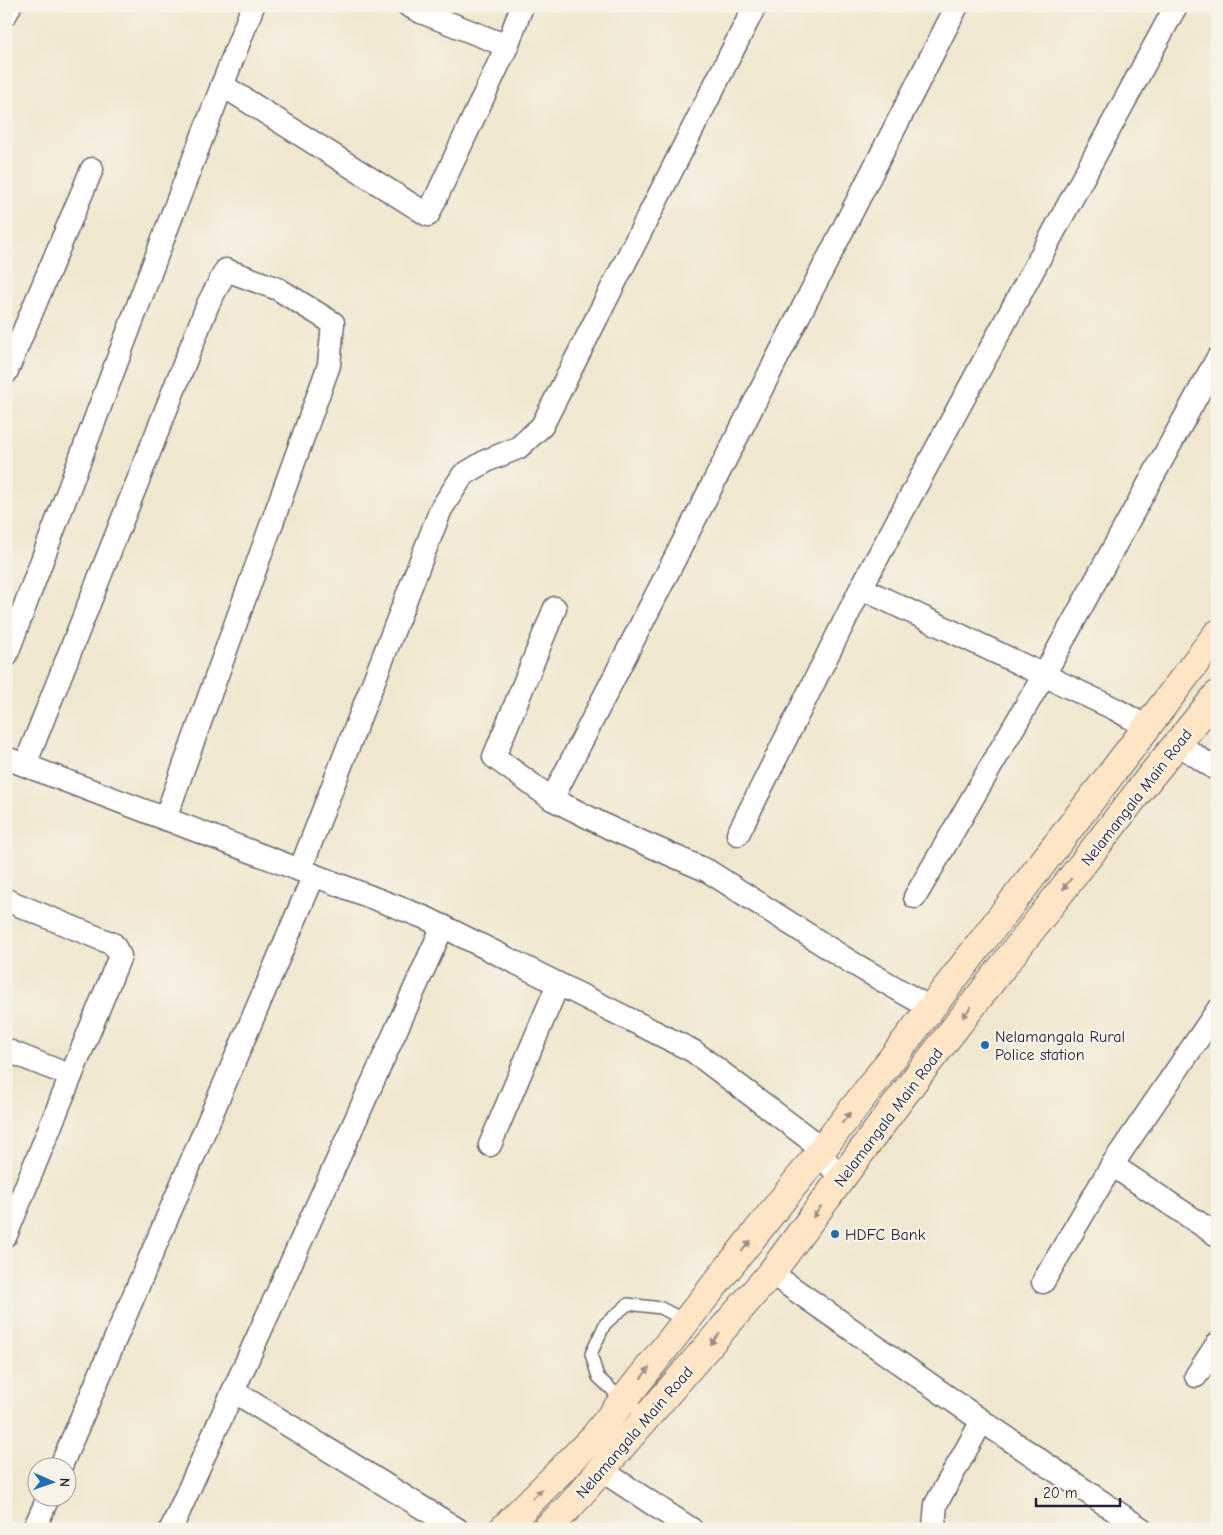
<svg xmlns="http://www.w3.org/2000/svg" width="1223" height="1535" font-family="'Comic Neue',sans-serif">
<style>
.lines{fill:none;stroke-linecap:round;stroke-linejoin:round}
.lane-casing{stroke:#6a676e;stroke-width:14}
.street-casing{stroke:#6a676e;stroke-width:25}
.secondary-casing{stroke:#6a676e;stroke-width:30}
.lane{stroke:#fff;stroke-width:11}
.street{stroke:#fff;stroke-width:22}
.secondary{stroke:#fee5c5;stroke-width:28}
.oneway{fill:#9b8d87}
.poi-dot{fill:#1f6fb2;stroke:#f7f3e8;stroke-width:2}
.labels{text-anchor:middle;stroke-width:4.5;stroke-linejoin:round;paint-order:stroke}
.street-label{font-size:16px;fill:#22223b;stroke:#f7f3e8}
.poi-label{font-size:16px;fill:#22223b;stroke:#f7f3e8;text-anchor:start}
</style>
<rect width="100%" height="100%" fill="#f7f3e8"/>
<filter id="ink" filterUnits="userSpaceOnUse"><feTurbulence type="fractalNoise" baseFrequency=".02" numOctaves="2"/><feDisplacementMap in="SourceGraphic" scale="10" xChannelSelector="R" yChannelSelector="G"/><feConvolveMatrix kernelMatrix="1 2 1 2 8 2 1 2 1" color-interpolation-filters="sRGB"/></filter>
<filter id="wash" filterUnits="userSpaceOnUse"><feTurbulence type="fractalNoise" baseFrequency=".0096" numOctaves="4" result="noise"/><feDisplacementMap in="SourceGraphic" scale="20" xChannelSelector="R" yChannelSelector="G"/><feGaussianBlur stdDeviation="1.12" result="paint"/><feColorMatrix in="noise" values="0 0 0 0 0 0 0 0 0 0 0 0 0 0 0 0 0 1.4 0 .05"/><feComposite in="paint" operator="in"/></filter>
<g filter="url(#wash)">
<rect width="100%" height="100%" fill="#f0e7ce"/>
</g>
<g filter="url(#ink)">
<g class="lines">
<defs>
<path id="lane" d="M648,1417L623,1400L598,1377L591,1354L605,1324L628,1304L661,1308L686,1321"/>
<g id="street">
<path d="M409,6L421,12L507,46"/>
<path d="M6,14L10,6"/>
<path d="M222,85L428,215L507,46L522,6"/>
<path d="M6,373L92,169"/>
<path d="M861,588L1115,709L1147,727"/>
<path d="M555,608L494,757L552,799L957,6"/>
<path d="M6,656L172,215L253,6"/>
<path d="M1177,743L1217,770"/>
<path d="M6,758L426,918L693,1051L808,1138L841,1179"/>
<path d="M25,765L208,304L226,270L278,289L333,323L329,365L165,819"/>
<path d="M552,799L612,829L708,871L849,961L930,1008"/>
<path d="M738,834L861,588L1176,6"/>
<path d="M300,870L441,509L463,475L488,460L518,448L542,426L755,6"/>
<path d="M915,897L1044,675L1217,359"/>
<path d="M6,900L113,944L120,956L6,1235"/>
<path d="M6,1050L71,1076"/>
<path d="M490,1145L558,984"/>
<path d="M1112,1165L1217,1235"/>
<path d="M771,1273L982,1421L1142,1529"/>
<path d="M1043,1282L1112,1165L1217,1011"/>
<path d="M1196,1376L1217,1344"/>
<path d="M233,1391L457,1529"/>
<path d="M60,1468L314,875"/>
<path d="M601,1470L691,1529"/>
<path d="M34,1529L48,1498"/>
<path d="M171,1529L443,926"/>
<path d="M936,1529L934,1527L936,1504L982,1421"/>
</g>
<g id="secondary">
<path d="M503,1529L595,1436L820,1152L1131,748L1217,634"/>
<path d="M546,1529L570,1506L771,1273L916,1078L1150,777L1217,695"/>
</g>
</defs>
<!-- lane casing -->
<use href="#lane" class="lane-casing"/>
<!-- street casing -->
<use href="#street" class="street-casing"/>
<!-- secondary casing -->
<use href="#secondary" class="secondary-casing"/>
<!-- lane -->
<use href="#lane" class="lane"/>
<!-- street -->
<use href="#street" class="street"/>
<!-- secondary -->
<use href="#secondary" class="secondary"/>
</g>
<!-- one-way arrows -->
<defs><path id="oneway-solid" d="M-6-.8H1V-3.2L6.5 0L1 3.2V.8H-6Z" transform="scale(1.25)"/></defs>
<g class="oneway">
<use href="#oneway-solid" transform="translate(1067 884) rotate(128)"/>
<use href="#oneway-solid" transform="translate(967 1012) rotate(128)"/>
<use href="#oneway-solid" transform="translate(846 1118) rotate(-52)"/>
<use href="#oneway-solid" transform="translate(817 1212) rotate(127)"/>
<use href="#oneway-solid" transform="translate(746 1246) rotate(-52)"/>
<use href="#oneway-solid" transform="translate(715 1339) rotate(131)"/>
<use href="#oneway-solid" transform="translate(645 1373) rotate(-52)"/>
<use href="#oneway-solid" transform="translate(537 1494) rotate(-45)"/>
</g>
</g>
<!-- markers -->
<g class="poi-dot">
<circle cx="985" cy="1045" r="5"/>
<circle cx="835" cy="1234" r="5"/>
</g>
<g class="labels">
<!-- street labels -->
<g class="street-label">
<text transform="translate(1136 797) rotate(-52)" y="6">Nelamangala Main Road</text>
<text transform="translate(888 1117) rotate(-53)" y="6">Nelamangala Main Road</text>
<text transform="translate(634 1432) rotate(-49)" y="6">Nelamangala Main Road</text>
</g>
<!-- poi labels -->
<g class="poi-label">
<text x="995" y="1042">Nelamangala Rural<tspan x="995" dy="18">Police station</tspan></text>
<text x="845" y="1240">HDFC Bank</text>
</g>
</g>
<!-- margin -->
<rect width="1223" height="1535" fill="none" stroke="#f7f3e8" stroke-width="25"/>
<!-- north arrow -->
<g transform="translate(52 1482) rotate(92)"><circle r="24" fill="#f7f3e8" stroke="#a29fa3"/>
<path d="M0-4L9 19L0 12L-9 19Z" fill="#1f6fb2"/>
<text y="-8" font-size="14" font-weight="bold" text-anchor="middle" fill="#22223b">N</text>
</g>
<!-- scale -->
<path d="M1036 1498v8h84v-8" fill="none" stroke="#22223b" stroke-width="2.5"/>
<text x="1043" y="1498" font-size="15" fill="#22223b" stroke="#f7f3e8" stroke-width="4" paint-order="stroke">20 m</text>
</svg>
